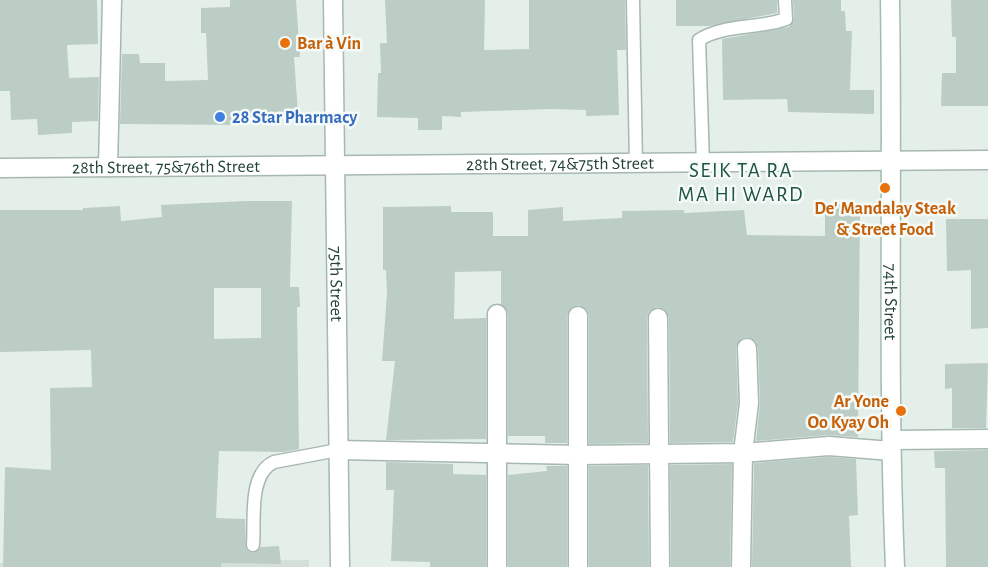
<svg xmlns="http://www.w3.org/2000/svg" width="988" height="567" font-family="'Alegreya Sans',sans-serif">
<style>
.built{fill:#d3dfd8}
.building{fill:#bccdc5;fill-rule:evenodd}
.lines{fill:none;stroke-linecap:round;stroke-linejoin:round}
.lane-casing{stroke:#a7b8b0;stroke-width:15}
.street-casing{stroke:#a7b8b0;stroke-width:21}
.secondary-casing{stroke:#a2bbb0;stroke-width:21}
.lane{stroke:#fff;stroke-width:12}
.street{stroke:#fff;stroke-width:18}
.secondary{stroke:#fff;stroke-width:18}
.food-dot{fill:#e8710a;stroke:#f6faf8;stroke-width:2}
.shop-dot{fill:#3f7fe0;stroke:#f6faf8;stroke-width:2}
.labels{text-anchor:middle;stroke-width:5;stroke-linejoin:round;paint-order:stroke}
.food-label{font-size:18px;font-weight:bold;fill:#c56008;stroke:#f6faf8;text-anchor:start}
.shop-label{font-size:18px;font-weight:bold;fill:#366cbe;stroke:#f6faf8;text-anchor:start}
.street-label{font-size:18px;fill:#224237;stroke:#f6faf8}
.quarter-label{font-size:21px;letter-spacing:1.5px;fill:#1d5543;stroke:#f6faf8}
</style>
<rect width="100%" height="100%" fill="#e5efe9"/>
<!-- built -->
<path class="built" d="M309,560V567H0V563Z"/>
<!-- building -->
<g class="building">
<path d="M0,0H97L98,44L67,45L69,78L99,77L98,121L72,122V133L38,135L37,119L11,120L10,91H0Z"/>
<path d="M230,0H296L300,57H294L298,113L238,118V125L120,124L122,54H139L140,63H165V81L208,80L206,33H201V8L230,7Z"/>
<path d="M385,0H485L484,50L529,49V0H625L626,50H617L619,115L586,116V110L550,109L461,112V117L442,116V130H418V118L377,117L378,73H381L380,43H387Z"/>
<path d="M676,0H777V13L710,26H676Z"/>
<path d="M793,0H841V11H845L846,31H852L850,90H874V114L788,112L787,99L723,100L722,39L789,27L794,19Z"/>
<path d="M951,0H988V106H941L942,73H956V37H952Z"/>
<path d="M245,201H292L290,287H299L300,307H297L299,449L284,452L219,451L216,518L245,519L246,549L253,553L261,547L279,546L281,564L221,563V567H3L5,467L51,470L50,388L92,387L91,350L0,352V210H83V208L120,206L121,221L162,217L161,205ZM214,288H261V338L214,339Z"/>
<path d="M825,204H860L858,437L828,435L756,441L760,403L758,348L756,342L747,337L741,339L736,348L738,403L733,442L670,443L669,318L664,309L657,307L649,312L647,318L648,443L589,444V316L587,310L579,305L572,307L567,316V443H545V436H508V314L501,304V271L455,272L454,319L486,318V439L386,440L395,361H382L387,293L386,270H383V207L451,206V212H493V236H528V210L563,207V221L622,218V211L684,210V213L744,210L747,235L825,236Z"/>
<path d="M946,219H988V328L971,329V270L947,271Z"/>
<path d="M988,363L986,428H952V388L945,389V364Z"/>
<path d="M988,450V567H946L945,468H935L934,451Z"/>
<path d="M829,457L856,459L858,515L849,516L851,567H752L754,463Z"/>
<path d="M386,462L453,464V474L486,475V567H430V562L391,561L394,490H386Z"/>
<path d="M732,464L730,567H671L670,465Z"/>
<path d="M648,465L649,567H589V466Z"/>
<path d="M546,466H567V567H508V475L547,471Z"/>
</g>
<g class="lines">
<defs>
<g id="lane">
<path d="M633,0L636,165"/>
<path d="M703,164L699,40C723,24 759,29 786,19L785,0"/>
<path d="M253,545C255,520 248,474 274,462L338,450"/>
</g>
<g id="street">
<path id="s1" d="M333,0L340,567"/>
<path d="M108,167L112,0"/>
<path id="s2" d="M0,168L988,160"/>
<path d="M578,316V567"/>
<path d="M658,318L660,567"/>
<path d="M892,440L988,439"/>
<path d="M338,450L579,455L743,453L829,446L891,451"/>
<path d="M497,567V314"/>
<path d="M741,567L743,453L749,403L747,348"/>
</g>
<g id="secondary">
<path id="s3" d="M890,0C893,189 887,378 895,567"/>
</g>
</defs>
<!-- lane casing -->
<use href="#lane" class="lane-casing"/>
<!-- street casing -->
<use href="#street" class="street-casing"/>
<!-- secondary casing -->
<use href="#secondary" class="secondary-casing"/>
<!-- lane -->
<use href="#lane" class="lane"/>
<!-- street -->
<use href="#street" class="street"/>
<!-- secondary -->
<use href="#secondary" class="secondary"/>
</g>
<!-- markers -->
<g class="food-dot">
<circle cx="285" cy="43" r="6"/>
<circle cx="885" cy="188" r="6"/>
<circle cx="901" cy="411" r="6"/>
</g>
<circle class="shop-dot" cx="220" cy="117" r="6"/>
<g class="labels">
<!-- food labels -->
<g class="food-label">
<text x="297" y="49">Bar à Vin</text>
<text x="885" y="214" text-anchor="middle">De' Mandalay Steak<tspan x="885" dy="21">&amp; Street Food</tspan></text>
<text x="889" y="407" text-anchor="end">Ar Yone<tspan x="889" dy="21">Oo Kyay Oh</tspan></text>
</g>
<!-- shop labels -->
<g class="shop-label">
<text x="232" y="123">28 Star Pharmacy</text>
</g>
<!-- street labels -->
<g class="street-label">
<text dy="6" stroke="none"><textPath href="#s2" startOffset="560">28th Street, 74&amp;75th Street</textPath></text>
<text dy="6" stroke="none"><textPath href="#s2" startOffset="166">28th Street, 75&amp;76th Street</textPath></text>
<text dy="6" stroke="none"><textPath href="#s1" startOffset="284">75th Street</textPath></text>
<text dy="6" stroke="none"><textPath href="#s3" startOffset="302">74th Street</textPath></text>
</g>
<!-- quarter labels -->
<g class="quarter-label">
<text x="741" y="177">SEIK TA RA<tspan x="741" dy="24">MA HI WARD</tspan></text>
</g>
</g>
</svg>
